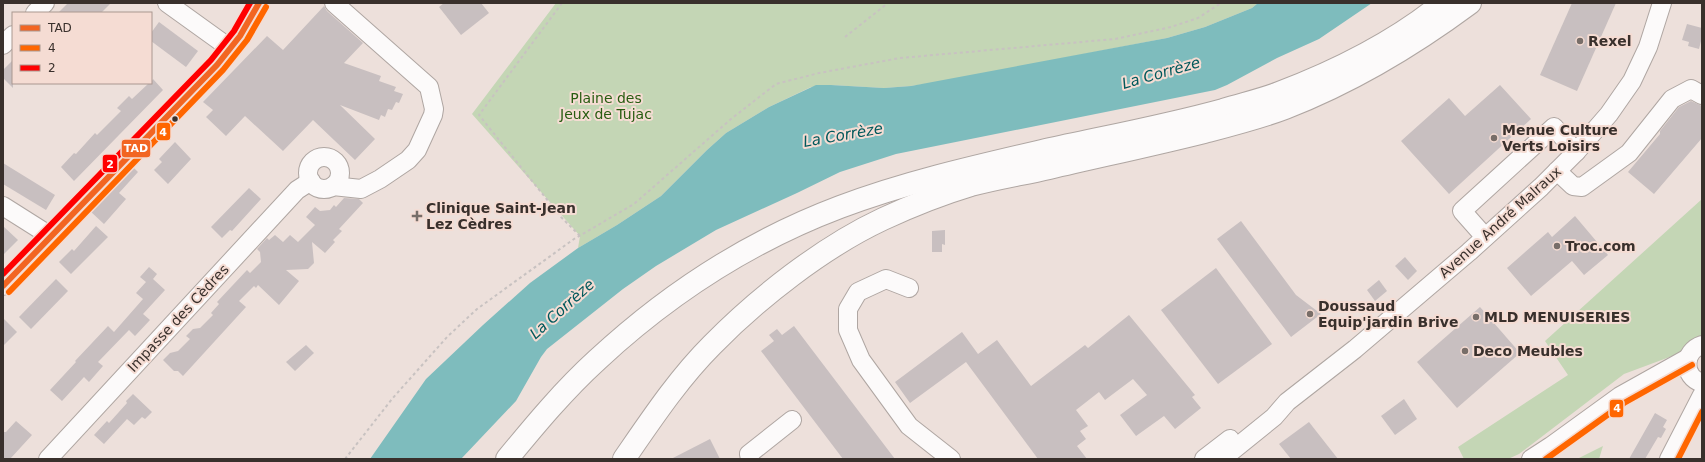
<svg xmlns="http://www.w3.org/2000/svg" width="1705" height="462" font-family="'DejaVu Sans',sans-serif">
<style>
.green{fill:#c4d6b5}
.water{fill:#7ebcbd}
.building{fill:#c8bfc0}
.lines{fill:none;stroke-linecap:round;stroke-linejoin:round}
.minor-casing{stroke:#afa6a2;stroke-width:20}
.highway-casing{stroke:#afa6a2;stroke-width:24}
.path{stroke:#c8c2c1;stroke-width:2;stroke-dasharray:3 3;stroke-linecap:butt}
.minor{stroke:#fcfafa;stroke-width:18}
.highway{stroke:#fcfafa;stroke-width:22}
.bus-1-casing{stroke:#f5dcd3;stroke-width:9}
.bus-2-casing{stroke:#f5dcd3;stroke-width:9}
.bus-3-casing{stroke:#f5dcd3;stroke-width:9}
.bus-1{stroke:#f26522;stroke-width:6}
.bus-2{stroke:#f60;stroke-width:6}
.bus-3{stroke:#f00;stroke-width:6}
.poi-dot{fill:#786e69;stroke:#f5dcd3;stroke-width:1.5}
.bus-dot{fill:#39302c;stroke:#f5dcd3;stroke-width:1.5}
.labels{text-anchor:middle;stroke-width:4;stroke-linejoin:round;paint-order:stroke}
.poi-label{font-size:14px;font-weight:bold;fill:#39302c;stroke:#f5dcd3;text-anchor:start}
.park-label{font-size:14px;fill:#285c11;stroke:#f5dcd3}
.street-label{font-size:14px;fill:#39302c;stroke:#f5dcd3}
.water-label{font-size:15px;font-style:italic;fill:#00585b;stroke:#f5dcd3}
.line-badge{stroke:#f5dcd3;stroke-width:1.5}
.badge-label{font-size:11px;text-anchor:middle;font-weight:bold;fill:#fff}
</style>
<rect width="100%" height="100%" fill="#ede0db"/>
<!-- green -->
<g class="green">
<path d="M556,3H1258L1252,8L1205,27L1167,38L945,81L911,86L884,88L831,85L811,87L769,107L726,133L707,150L661,196L617,225L578,248L580,236L472,114Z"/>
<path d="M1702,199V339L1675,355L1624,374L1519,454L1508,459H1464L1458,447L1568,375L1545,341Z"/>
<path d="M1603,446L1599,459H1577Z"/>
</g>
<!-- water -->
<path class="water" d="M1258,3H1372L1319,39L1277,58L1227,85L1215,90L896,154L840,172L797,193L716,230L656,266L623,289L547,349L541,357L516,401L461,459H370L426,379L483,325L530,283L578,248L617,225L661,196L707,150L726,133L769,107L816,85H831L884,88L911,86L1167,38L1205,27L1252,8Z"/>
<!-- building -->
<g class="building">
<path d="M68,3H111L101,13H58Z"/>
<path d="M444,3H481L489,13L461,35L439,7Z"/>
<path d="M1572,3H1616L1577,91L1540,75Z"/>
<path d="M324,6L327,11L363,43L344,63L381,76L379,81L396,87L394,91L403,94L399,103L396,102L392,110L388,109L385,117L381,115L379,120L340,105L375,139L355,160L313,120L283,151L245,116L226,136L206,117L213,110L203,102L267,36L283,50Z"/>
<path d="M159,22L198,51L186,67L151,41V33Z"/>
<path d="M1687,24L1702,28V37L1699,49L1688,46L1689,42L1682,40Z"/>
<path d="M13,60V88L3,78V70Z"/>
<path d="M153,79L163,90L74,181L61,167L74,153L76,154L95,133L97,135L121,111L117,108L129,96L132,99L149,83H151Z"/>
<path d="M1500,85L1531,119L1449,194L1401,141L1449,98L1465,116Z"/>
<path d="M1691,101L1702,106V138L1654,194L1628,172L1660,134V131L1679,107Z"/>
<path d="M175,142L191,159L168,184L154,170L162,162L159,159Z"/>
<path d="M3,163L55,195L46,210L3,184Z"/>
<path d="M133,167L138,172L119,193L126,199L104,224L90,211Z"/>
<path d="M249,188L261,199L232,231L230,230L222,238L211,227Z"/>
<path d="M344,198L359,199L363,203L339,229L342,231L333,240L335,242L325,253L312,242L314,263L308,269L286,270L299,281L279,305L258,285L256,288L254,286L239,301L246,307L183,376L178,371H174L163,360L170,353L178,351L190,339L186,336L193,329L200,328L213,315L211,313L219,304L217,302L247,270L250,273L261,262L260,252L257,249L267,238L269,240L275,235L283,242L290,235L298,242L315,225L306,217L315,207L320,211L330,210L334,205L336,207Z"/>
<path d="M1575,216L1608,255L1584,275L1572,261L1531,296L1507,268L1548,232L1552,237Z"/>
<path d="M1241,221L1296,295L1321,314L1291,337L1217,239Z"/>
<path d="M3,226L18,240L3,255Z"/>
<path d="M96,226L108,237L71,274L59,262L72,249L74,251Z"/>
<path d="M945,230V245L942,244V252H932V231Z"/>
<path d="M1405,257L1417,271L1408,280L1395,266Z"/>
<path d="M149,267L157,274L153,279L165,290L143,314L150,320L135,336L129,330L98,362L103,366L89,382L84,377L62,401L50,390L76,362L75,361L108,326L114,332L143,299L136,293L146,282L140,277Z"/>
<path d="M1216,268L1272,344L1218,384L1161,310Z"/>
<path d="M56,279L68,291L31,329L19,317Z"/>
<path d="M1379,280L1387,291L1375,301L1367,290Z"/>
<path d="M1480,307L1520,353L1457,408L1417,362Z"/>
<path d="M1129,315L1195,395L1192,397L1201,408L1175,429L1164,416L1136,436L1120,415L1147,395L1133,379L1105,400L1099,392L1076,410L1088,426L1080,431L1086,439L1077,446L1087,459H1038L966,362L910,403L895,382L962,332L978,354L997,340L1031,386L1085,345L1088,348Z"/>
<path d="M3,318L17,332L3,346Z"/>
<path d="M794,326L895,459H843L761,351L774,341L769,335L777,329L782,335Z"/>
<path d="M306,345L314,353L295,371L286,362Z"/>
<path d="M133,394L152,412L145,419L142,417L134,425L127,419L104,444L94,435L107,421L109,423L127,403L126,401Z"/>
<path d="M1404,399L1417,419L1395,435L1381,416Z"/>
<path d="M1655,413L1667,420L1663,427L1666,429L1661,438L1658,437L1645,459H1629Z"/>
<path d="M16,421L32,435L10,459H3V432H6Z"/>
<path d="M1309,422L1338,459H1291L1279,444Z"/>
<path d="M710,439L720,459H671Z"/>
</g>
<g class="lines">
<defs>
<g id="minor">
<path d="M167,3L231,49"/>
<path d="M35,13L45,3"/>
<path d="M3,45L13,35"/>
<circle cx="324" cy="173" r="16"/>
<path d="M1557,171L1573,186L1582,187L1629,153L1672,99L1691,89L1702,95"/>
<path d="M333,186L361,189L380,179L408,160L417,150L433,115L434,109L429,87L334,3"/>
<path d="M3,206L52,237"/>
<path d="M1485,237L1462,211L1554,127L1576,152"/>
<path d="M3,286L217,65C234,46 248,26 259,3"/>
<path d="M909,288L886,279L858,292L848,309V330L861,360L909,426L951,459"/>
<path d="M1702,345C1683,351 1682,377 1702,383"/>
<path d="M48,459L297,190L311,181"/>
<path d="M750,459L749,454L792,420"/>
<path d="M1204,459L1230,439"/>
<path d="M1222,459L1274,417L1287,402L1355,349L1469,252L1541,187L1576,152L1609,114L1632,81L1648,47L1662,3"/>
<path d="M1531,459L1551,446L1620,396L1688,358"/>
<path d="M1669,459L1702,395"/>
</g>
<g id="highway">
<path d="M507,459C535,425 564,390 597,360C667,295 750,241 840,207C906,182 977,166 1046,150C1105,137 1165,126 1223,110C1242,104 1261,100 1279,93C1337,71 1395,42 1443,3"/>
<path d="M624,459C651,420 678,379 712,345C758,298 823,247 883,219C911,206 941,194 971,185C997,178 1023,174 1049,168C1100,156 1152,145 1204,132C1231,125 1259,118 1285,108C1352,82 1412,46 1470,3"/>
</g>
</defs>
<!-- minor casing -->
<use href="#minor" class="minor-casing"/>
<!-- highway casing -->
<use href="#highway" class="highway-casing"/>
<!-- path -->
<g class="path">
<path d="M562,3L479,115L561,217L580,236"/>
<path d="M845,37L888,3"/>
<path d="M345,459L392,399L447,337L477,309L574,239L634,204L731,119L776,84L819,73L900,58L1115,39L1171,27L1198,18L1221,3"/>
</g>
<!-- minor -->
<use href="#minor" class="minor"/>
<!-- highway -->
<use href="#highway" class="highway"/>
<defs>
<path id="bus-1" d="M3,286L217,65L240,36L259,3"/>
<g id="bus-2">
<path d="M9,292L223,70L247,40L266,7"/>
<path d="M1546,459L1624,403L1692,365"/>
<path d="M1678,459L1702,412"/>
</g>
<path id="bus-3" d="M3,274L211,60L234,31L250,3"/>
</defs>
<!-- bus-1 casing -->
<use href="#bus-1" class="bus-1-casing"/>
<!-- bus-2 casing -->
<use href="#bus-2" class="bus-2-casing"/>
<!-- bus-3 casing -->
<use href="#bus-3" class="bus-3-casing"/>
<!-- bus-1 -->
<use href="#bus-1" class="bus-1"/>
<!-- bus-2 -->
<use href="#bus-2" class="bus-2"/>
<!-- bus-3 -->
<use href="#bus-3" class="bus-3"/>
</g>
<!-- markers -->
<g class="poi-dot">
<circle cx="1580" cy="41" r="4"/>
<circle cx="1494" cy="138" r="4"/>
<path d="M415 210h4v4h4v4h-4v4h-4v-4h-4v-4h4z"/>
<circle cx="1557" cy="246" r="4"/>
<circle cx="1310" cy="314" r="4"/>
<circle cx="1476" cy="317" r="4"/>
<circle cx="1465" cy="351" r="4"/>
</g>
<circle class="bus-dot" cx="175" cy="119" r="3.5"/>
<g class="labels">
<!-- poi labels -->
<g class="poi-label">
<text x="1588" y="46">Rexel</text>
<text x="1502" y="135">Menue Culture<tspan x="1502" dy="16">Verts Loisirs</tspan></text>
<text x="426" y="213">Clinique Saint-Jean<tspan x="426" dy="16">Lez Cèdres</tspan></text>
<text x="1565" y="251">Troc.com</text>
<text x="1318" y="311">Doussaud<tspan x="1318" dy="16">Equip'jardin Brive</tspan></text>
<text x="1484" y="322">MLD MENUISERIES</text>
<text x="1473" y="356">Deco Meubles</text>
</g>
<!-- park labels -->
<g class="park-label">
<text x="606" y="103">Plaine des<tspan x="606" dy="16">Jeux de Tujac</tspan></text>
</g>
<!-- street labels -->
<g class="street-label">
<text transform="translate(1500 222) rotate(-42)" y="5">Avenue André Malraux</text>
<text transform="translate(178 318) rotate(-47)" y="5">Impasse des Cèdres</text>
</g>
<!-- water labels -->
<g class="water-label">
<text transform="translate(1161 73) rotate(-16)" y="5">La Corrèze</text>
<text transform="translate(843 135) rotate(-10)" y="5">La Corrèze</text>
<text transform="translate(562 309) rotate(-42)" y="5">La Corrèze</text>
</g>
</g>
<g class="line-badge">
<rect x="156" y="122" width="15" height="19" rx="4" fill="#f60"/>
<rect x="121" y="139" width="30" height="19" rx="4" fill="#f26522"/>
<rect x="102" y="154" width="16" height="19" rx="4" fill="#f00"/>
<rect x="1609" y="399" width="15" height="19" rx="4" fill="#f60"/>
</g>
<g class="badge-label">
<text x="163" y="136">4</text>
<text x="136" y="152">TAD</text>
<text x="110" y="168">2</text>
<text x="1617" y="412">4</text>
</g>
<!-- border -->
<rect width="1705" height="462" fill="none" stroke="#39302c" stroke-width="8"/>
<!-- legend -->
<rect x="12" y="12" width="140" height="72" fill="#f5dcd3" stroke="#aa9790"/>
<rect x="20" y="25" width="20" height="6" fill="#f26522" stroke="#aa9790"/>
<text x="48" y="32" font-size="12" fill="#39302c">TAD</text>
<rect x="20" y="45" width="20" height="6" fill="#ff6600" stroke="#aa9790"/>
<text x="48" y="52" font-size="12" fill="#39302c">4</text>
<rect x="20" y="65" width="20" height="6" fill="#ff0000" stroke="#aa9790"/>
<text x="48" y="72" font-size="12" fill="#39302c">2</text>
</svg>
